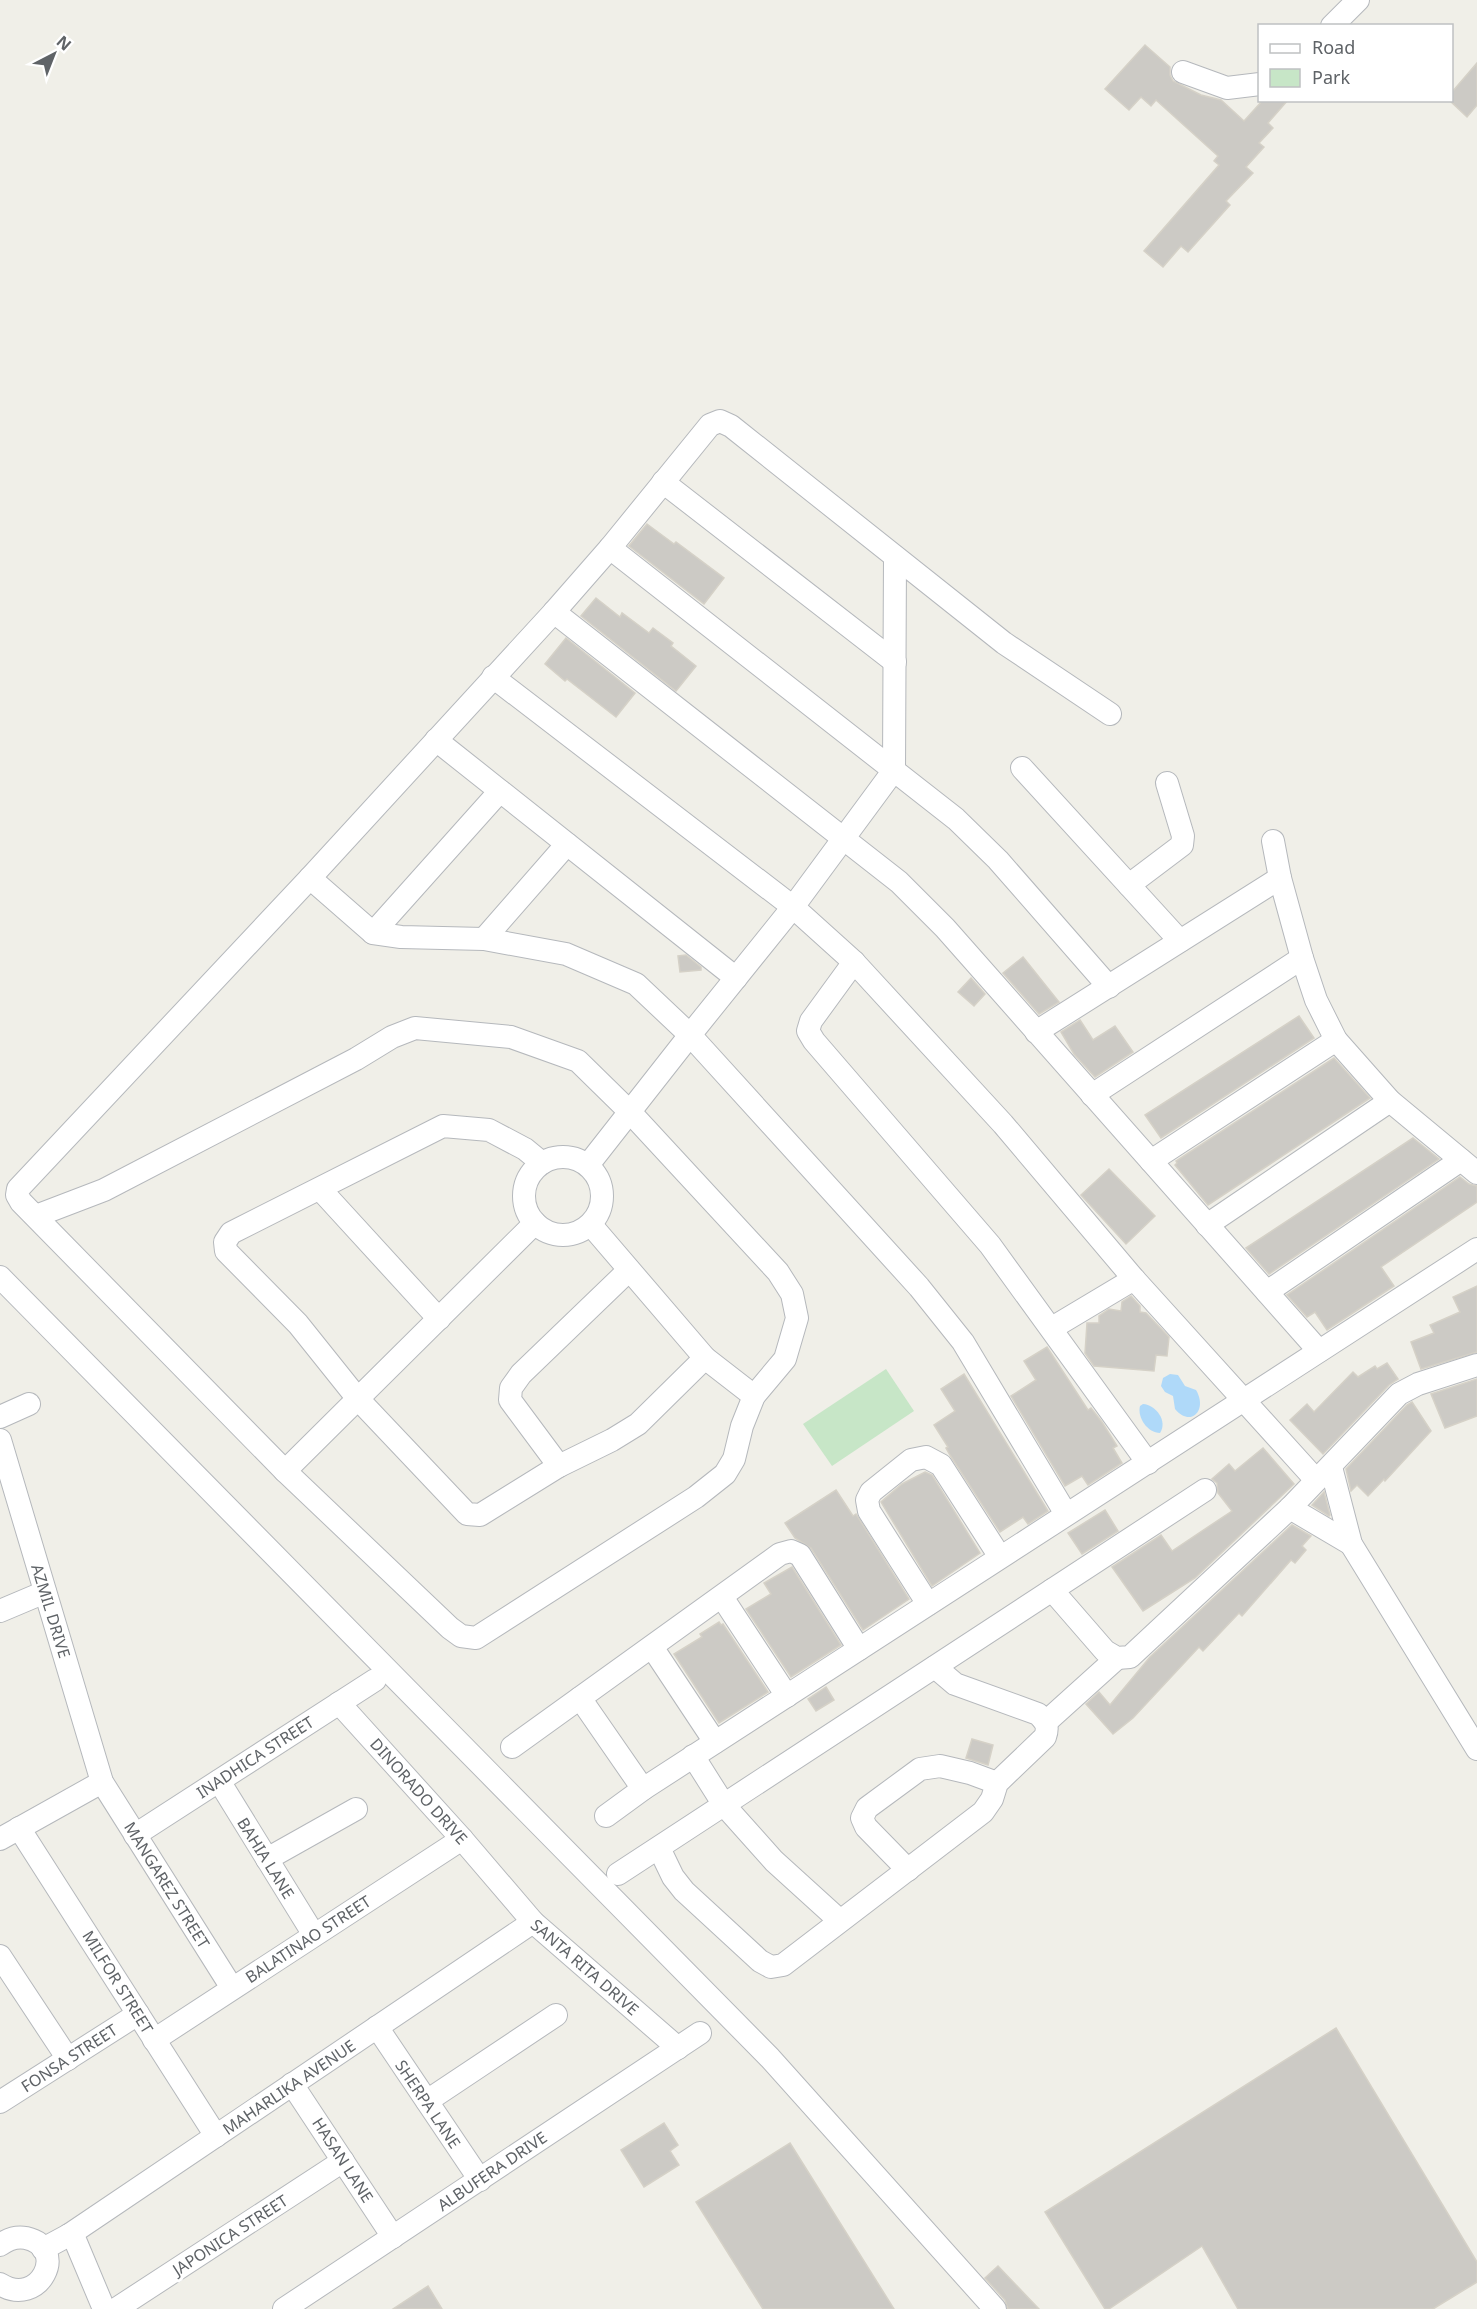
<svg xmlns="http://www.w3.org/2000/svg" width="1477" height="2309" font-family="'Noto Sans',sans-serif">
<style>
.green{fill:#c7e6c7}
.water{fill:#afd9f9}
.building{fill:#cccac5;stroke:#d5d1c7;stroke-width:1.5}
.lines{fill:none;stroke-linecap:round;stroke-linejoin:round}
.street-casing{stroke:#b5b8bc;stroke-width:24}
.street{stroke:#fff;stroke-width:22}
.labels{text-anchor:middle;stroke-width:6;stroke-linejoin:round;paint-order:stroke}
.street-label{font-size:16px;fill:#5f6367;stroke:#fff}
</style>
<rect width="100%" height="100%" fill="#f0efe8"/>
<!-- green -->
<path class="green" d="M886,1369L914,1411L832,1466L803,1424Z"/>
<!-- water -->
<g class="water">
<path d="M1170,1374L1178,1375L1185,1386L1196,1390C1208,1410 1191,1428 1175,1409L1173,1396L1165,1392L1161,1386L1163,1378Z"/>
<path d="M1143,1404C1156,1405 1168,1421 1160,1433C1148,1433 1137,1418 1140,1406Z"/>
</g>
<!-- building -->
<g class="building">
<path d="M1145,45L1170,67V75L1173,81L1201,95L1221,100L1244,121L1263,100H1288L1268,123L1273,128L1259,143L1264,147L1246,167L1253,173L1226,201L1230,205L1188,252L1181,246L1163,267L1144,251L1219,165L1214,161L1218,156L1156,100L1151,106L1141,97L1129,110L1105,89Z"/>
<path d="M1477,63V105L1467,117L1449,100H1452V92Z"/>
<path d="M647,524L674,544L676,542L724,578L704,604L629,546Z"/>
<path d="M596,598L620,617L622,613L649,633L653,628L673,643L671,646L696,666L676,691L581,616Z"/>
<path d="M566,638L635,693L616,717L567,679L565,681L545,664Z"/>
<path d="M686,955L701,967V970L680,972L678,956Z"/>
<path d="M1023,957L1059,1002L1039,1014L1003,973Z"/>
<path d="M971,978L985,994L974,1006L958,992Z"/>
<path d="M1299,1016L1314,1038L1161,1138L1145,1115Z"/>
<path d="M1080,1020L1093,1040L1115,1026L1133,1052L1095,1077L1074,1054L1061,1032Z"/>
<path d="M1334,1058L1370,1098L1208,1205L1175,1165L1177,1163L1176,1161Z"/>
<path d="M1413,1138L1439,1159L1269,1274L1246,1248Z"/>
<path d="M1109,1169L1155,1216L1126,1244L1081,1195Z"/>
<path d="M1460,1177L1469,1184L1477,1186V1202L1381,1267L1394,1286L1327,1330L1315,1312L1307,1317L1287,1295Z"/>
<path d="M1477,1286V1352L1421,1369L1411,1342L1434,1333L1430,1325L1460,1312L1453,1297Z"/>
<path d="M1131,1296L1140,1306V1312L1146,1313L1169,1337L1167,1356L1156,1355L1154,1371L1094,1366L1085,1353L1087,1323H1099V1316L1109,1309L1121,1311L1122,1302Z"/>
<path d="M1047,1347L1088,1410L1091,1408L1102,1422L1117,1446L1113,1448L1122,1463L1088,1485L1082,1476L1065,1486L1011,1396L1036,1380L1024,1361Z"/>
<path d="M1387,1363L1398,1379L1389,1385L1323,1454L1290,1420L1307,1404L1314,1412L1353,1372L1358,1377L1375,1366L1377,1369Z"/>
<path d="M964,1374L1048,1511L1028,1524L1023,1517L1000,1532L950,1455L946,1448L948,1447L934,1425L955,1411L941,1389Z"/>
<path d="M1477,1379V1416L1445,1428L1431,1394Z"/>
<path d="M1412,1402L1431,1431L1385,1481L1384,1479L1368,1496L1357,1485L1351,1491L1346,1469L1407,1405Z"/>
<path d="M1263,1448L1294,1484L1195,1578L1143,1611L1112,1567L1161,1535L1172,1551L1232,1511L1218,1493L1217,1483L1212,1479L1229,1464L1235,1471Z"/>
<path d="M925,1472L932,1475L980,1553L932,1586L881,1502L902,1484Z"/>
<path d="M836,1490L853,1516L856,1514L909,1599L863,1630L811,1548L795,1538L785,1523Z"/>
<path d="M1324,1492L1330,1515L1329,1516L1312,1505Z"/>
<path d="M1105,1510L1118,1531L1082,1554L1068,1533Z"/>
<path d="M1292,1525L1311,1536L1302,1546L1306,1550L1295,1563L1291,1560L1242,1616L1239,1613L1203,1651L1199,1647L1133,1718L1113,1734L1086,1704L1099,1692L1110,1705L1150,1657Z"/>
<path d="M792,1567L841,1645L791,1677L746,1609L771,1594L764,1583Z"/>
<path d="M719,1622L721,1625L723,1624L768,1692L719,1723L674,1654L702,1637L700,1634Z"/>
<path d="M826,1687L834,1700L816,1711L808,1699Z"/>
<path d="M972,1739L993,1745L988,1765L966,1758Z"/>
<path d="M1336,2028L1477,2262V2282L1433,2309H1238L1202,2246L1109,2309H1105L1045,2212Z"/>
<path d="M664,2123L678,2145L670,2151L679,2165L644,2187L621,2150Z"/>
<path d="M790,2143L894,2309H763L696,2202Z"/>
<path d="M998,2266L1039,2309H1008L1005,2300L985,2278Z"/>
<path d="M428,2286L442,2309H393Z"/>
</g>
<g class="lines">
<defs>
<g id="street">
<path d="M1332,26L1358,0"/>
<path d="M1183,72L1227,88L1260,84"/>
<path d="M663,482L895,662"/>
<path d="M610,548L956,819L998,860L1109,987"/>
<path d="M554,612L899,882L945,928L1319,1351"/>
<path d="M493,677L793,907L854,962L1003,1124L1134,1279L1316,1480"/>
<path d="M436,740L736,978"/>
<path d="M1022,768L1180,941"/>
<path d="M1273,841L1280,878"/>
<path d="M310,878L373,933L401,937L484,939L566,954L636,984L690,1035L919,1287L963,1342L1066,1514"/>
<path d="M1129,885L1182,845L1183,836L1167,783"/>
<path d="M373,933L500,791"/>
<path d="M484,939L567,844"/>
<path d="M854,962L811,1021L808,1031L814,1041L990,1245L1148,1463"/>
<path d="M1036,1032L1280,878L1302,958L1316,1000L1336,1040L1390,1101L1477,1173"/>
<path d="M1092,1095L1302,958"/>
<circle cx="563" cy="1196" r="39"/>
<path d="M1151,1161L1336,1040"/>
<path d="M542,1163L525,1149L489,1130L443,1126L231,1233L225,1242L226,1251L298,1324L358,1399L467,1514L480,1515L559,1466L612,1440L638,1424L705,1358"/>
<path d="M588,1165L690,1035L793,907L894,770L895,557"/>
<path d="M320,1189L439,1319"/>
<path d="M36,1216L104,1190L356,1059L392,1037L415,1028L511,1037L578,1061L629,1111L778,1272L792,1294L797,1318L785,1359L754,1396L742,1426L734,1459L725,1474L696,1497L476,1638L461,1636L450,1628L285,1471L21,1202L17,1195L18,1189L310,878L554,612L610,548L710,425L720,421L731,426L1004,643L1110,714"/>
<path d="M591,1225L705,1358L754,1396"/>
<path d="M1207,1225L1390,1101"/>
<path d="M0,1277L770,2058L995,2309"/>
<path d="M1267,1292L1461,1160"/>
<path d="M1052,1328L1134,1279"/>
<path d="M0,1417L29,1404"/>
<path d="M0,1440L102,1782L232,1988"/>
<path d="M559,1466L510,1400L511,1388L521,1374L629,1270"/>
<path d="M1331,1467L1351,1544L1477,1749"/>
<path d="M285,1471L535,1223"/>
<path d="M1290,1508L1351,1544"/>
<path d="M1052,1590L1105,1651L1117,1658L1130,1657L1290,1508L1399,1394L1418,1384L1477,1365"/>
<path d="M722,1597L787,1696"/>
<path d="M928,1604L869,1511L867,1500L871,1492L911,1460L926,1457L941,1465L1000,1557"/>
<path d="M0,1611L45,1592"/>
<path d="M652,1647L715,1742"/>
<path d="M580,1698L643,1789"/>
<path d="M339,1703L462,1839L533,1922L678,2048"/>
<path d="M1046,1722L1117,1658"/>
<path d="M512,1747L780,1554L791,1551L800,1555L859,1649"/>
<path d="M693,1756L724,1805L774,1861L839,1920"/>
<path d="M219,1781L314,1935"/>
<path d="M606,1816L643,1789L1477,1249"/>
<path d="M19,1828L216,2136"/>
<path d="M135,1835L375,1680"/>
<path d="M0,1839L102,1782"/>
<path d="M659,1848L673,1877L684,1891L760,1961L771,1967L783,1965L983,1812L992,1799L997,1783L1045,1737C1049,1726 1046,1722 1038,1714L955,1684L935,1667"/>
<path d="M267,1859L356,1809"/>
<path d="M908,1870L866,1827L862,1818L867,1808L920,1769L940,1766L970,1773L997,1783"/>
<path d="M618,1874L1205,1490"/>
<path d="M0,1956L68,2059"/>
<path d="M377,2027L480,2180"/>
<path d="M154,2040L462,1839"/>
<path d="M292,2084L393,2237"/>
<path d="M427,2101L556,2015"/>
<path d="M0,2102L138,2014"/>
<path d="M69,2235L75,2240L104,2309"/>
<path d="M0,2245C8,2239 16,2236 26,2238C70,2248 39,2309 0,2284"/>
<path d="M43,2249L69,2235L533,1922"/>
<path d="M116,2309L343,2161"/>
<path d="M284,2309L700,2033"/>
</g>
</defs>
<!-- street casing -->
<use href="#street" class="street-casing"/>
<!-- street -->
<use href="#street" class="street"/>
</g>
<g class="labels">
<!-- street labels -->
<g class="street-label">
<text transform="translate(51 1611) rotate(73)" y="6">AZMIL DRIVE</text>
<text transform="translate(255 1757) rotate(-33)" y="6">INADHICA STREET</text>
<text transform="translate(419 1791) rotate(48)" y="6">DINORADO DRIVE</text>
<text transform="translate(266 1858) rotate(58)" y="6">BAHIA LANE</text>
<text transform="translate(167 1885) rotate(58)" y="6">MANGAREZ STREET</text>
<text transform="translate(308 1939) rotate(-33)" y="6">BALATINAO STREET</text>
<text transform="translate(585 1967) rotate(41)" y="6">SANTA RITA DRIVE</text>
<text transform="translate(118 1982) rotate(58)" y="6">MILFOR STREET</text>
<text transform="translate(69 2058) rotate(-33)" y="6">FONSA STREET</text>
<text transform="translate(289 2087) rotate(-34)" y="6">MAHARLIKA AVENUE</text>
<text transform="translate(428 2104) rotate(56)" y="6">SHERPA LANE</text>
<text transform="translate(343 2160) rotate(57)" y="6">HASAN LANE</text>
<text transform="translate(492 2171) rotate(-34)" y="6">ALBUFERA DRIVE</text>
<text transform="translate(230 2235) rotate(-33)" y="6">JAPONICA STREET</text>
</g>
</g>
<!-- legend -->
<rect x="1258" y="24" width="195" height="78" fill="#ffffff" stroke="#bfc1c2" stroke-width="1.5"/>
<rect x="1270" y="44" width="30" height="9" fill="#ffffff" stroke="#bfc1c2" stroke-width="1.5"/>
<text x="1312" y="54" font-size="18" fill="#5f6367">Road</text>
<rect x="1270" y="69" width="30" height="18" fill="#c7e6c7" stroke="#bfc1c2" stroke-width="1.5"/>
<text x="1312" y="84" font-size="18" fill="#5f6367">Park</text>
<!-- north arrow -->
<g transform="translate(54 54) rotate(42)" stroke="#ffffff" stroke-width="4.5" paint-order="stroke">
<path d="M0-4.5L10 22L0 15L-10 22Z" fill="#5f6367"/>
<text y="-9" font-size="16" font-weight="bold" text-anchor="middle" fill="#5f6367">N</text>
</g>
</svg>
